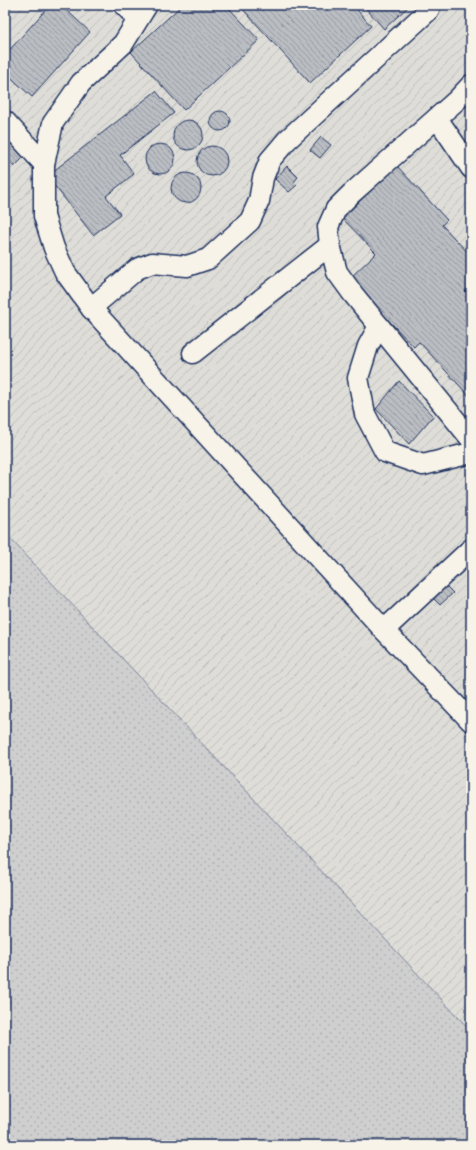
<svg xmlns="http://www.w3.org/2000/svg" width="476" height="1150" font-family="'Balsamiq Sans',sans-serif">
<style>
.industrial{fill:url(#industrial-furrows)}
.grass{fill:url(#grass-dots);stroke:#757f96}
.building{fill:url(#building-back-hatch);stroke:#1b2f5e}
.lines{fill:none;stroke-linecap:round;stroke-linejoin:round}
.minor-casing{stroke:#1b2f5e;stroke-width:23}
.minor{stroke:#f7f3e8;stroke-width:20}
</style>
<defs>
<pattern id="industrial-furrows" width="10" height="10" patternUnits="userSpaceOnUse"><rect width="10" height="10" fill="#deddd8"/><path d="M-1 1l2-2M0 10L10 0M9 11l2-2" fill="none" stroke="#bebebc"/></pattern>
<pattern id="grass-dots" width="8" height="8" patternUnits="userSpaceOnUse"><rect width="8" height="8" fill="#cfcfcf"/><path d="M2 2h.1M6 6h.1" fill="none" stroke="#b1b2b4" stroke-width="1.8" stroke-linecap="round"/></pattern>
<pattern id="building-back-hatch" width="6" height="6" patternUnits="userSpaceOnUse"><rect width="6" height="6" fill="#babdc2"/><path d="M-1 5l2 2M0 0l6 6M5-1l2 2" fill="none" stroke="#969aa1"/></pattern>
</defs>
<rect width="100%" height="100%" fill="#eeebe2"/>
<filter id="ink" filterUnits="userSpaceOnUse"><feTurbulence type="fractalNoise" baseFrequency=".025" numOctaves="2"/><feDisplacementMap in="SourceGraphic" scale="8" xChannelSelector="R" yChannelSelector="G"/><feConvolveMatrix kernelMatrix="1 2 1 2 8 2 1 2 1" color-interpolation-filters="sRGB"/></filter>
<g filter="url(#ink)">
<!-- industrial -->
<path class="industrial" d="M5,5H471V1031L5,533Z"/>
<!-- grass -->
<path class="grass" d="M5,533L471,1031V1145H5Z"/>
<!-- building -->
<g class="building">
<path d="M50,5H61L90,32L32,97L5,72V55Z"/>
<path d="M182,5H226L259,40L184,110L131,52Z"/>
<path d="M239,5H353L371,26L310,83Z"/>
<path d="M363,5H410L384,29Z"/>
<path d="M156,91L174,113L120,155L134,174L106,196L120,214L93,235L47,176Z"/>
<circle cx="220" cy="121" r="10"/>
<circle cx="188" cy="135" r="15"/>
<path d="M5,136L24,157L14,167L5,157Z"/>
<path d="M321,137L331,145L320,158L310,150Z"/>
<circle cx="160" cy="159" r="15"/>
<circle cx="212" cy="161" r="15"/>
<path d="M287,166L298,177L294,182L297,185L289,192L275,179Z"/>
<path d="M397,166L447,220L442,225L471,256V285L465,291L471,296V398L419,342L414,347L349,279L376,253L342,218Z"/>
<circle cx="186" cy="188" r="15"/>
<path d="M399,381L433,416L409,444L376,409Z"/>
<path d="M444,584L453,593L440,605L432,597Z"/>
</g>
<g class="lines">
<defs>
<g id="minor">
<path d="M124,5L138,19"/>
<path d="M147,5L123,44L81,83L53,123L44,164V216L54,248L65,272L91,308L384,630L471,721"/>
<path d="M471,85L457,100L352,193L336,209L328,227L330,245L337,272L353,294L471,439"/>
<path d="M437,118L471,168"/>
<path d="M5,121L44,164"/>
<path d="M91,308L137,269L152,263L187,266L208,259L250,221L259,201L263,178L270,160L287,140L429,10"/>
<path d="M379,326L368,346L358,378L365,414L385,452L423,465L471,453"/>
<path d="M193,353L330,245"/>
<path d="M384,630L471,549"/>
</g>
</defs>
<!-- minor casing -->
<use href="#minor" class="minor-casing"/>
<!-- minor -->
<use href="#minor" class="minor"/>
</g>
</g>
<!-- margin -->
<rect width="476" height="1150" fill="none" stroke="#f7f3e8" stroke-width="20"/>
<rect x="10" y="10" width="456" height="1130" fill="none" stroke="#1b2f5e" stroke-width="1.5" filter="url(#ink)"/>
</svg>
